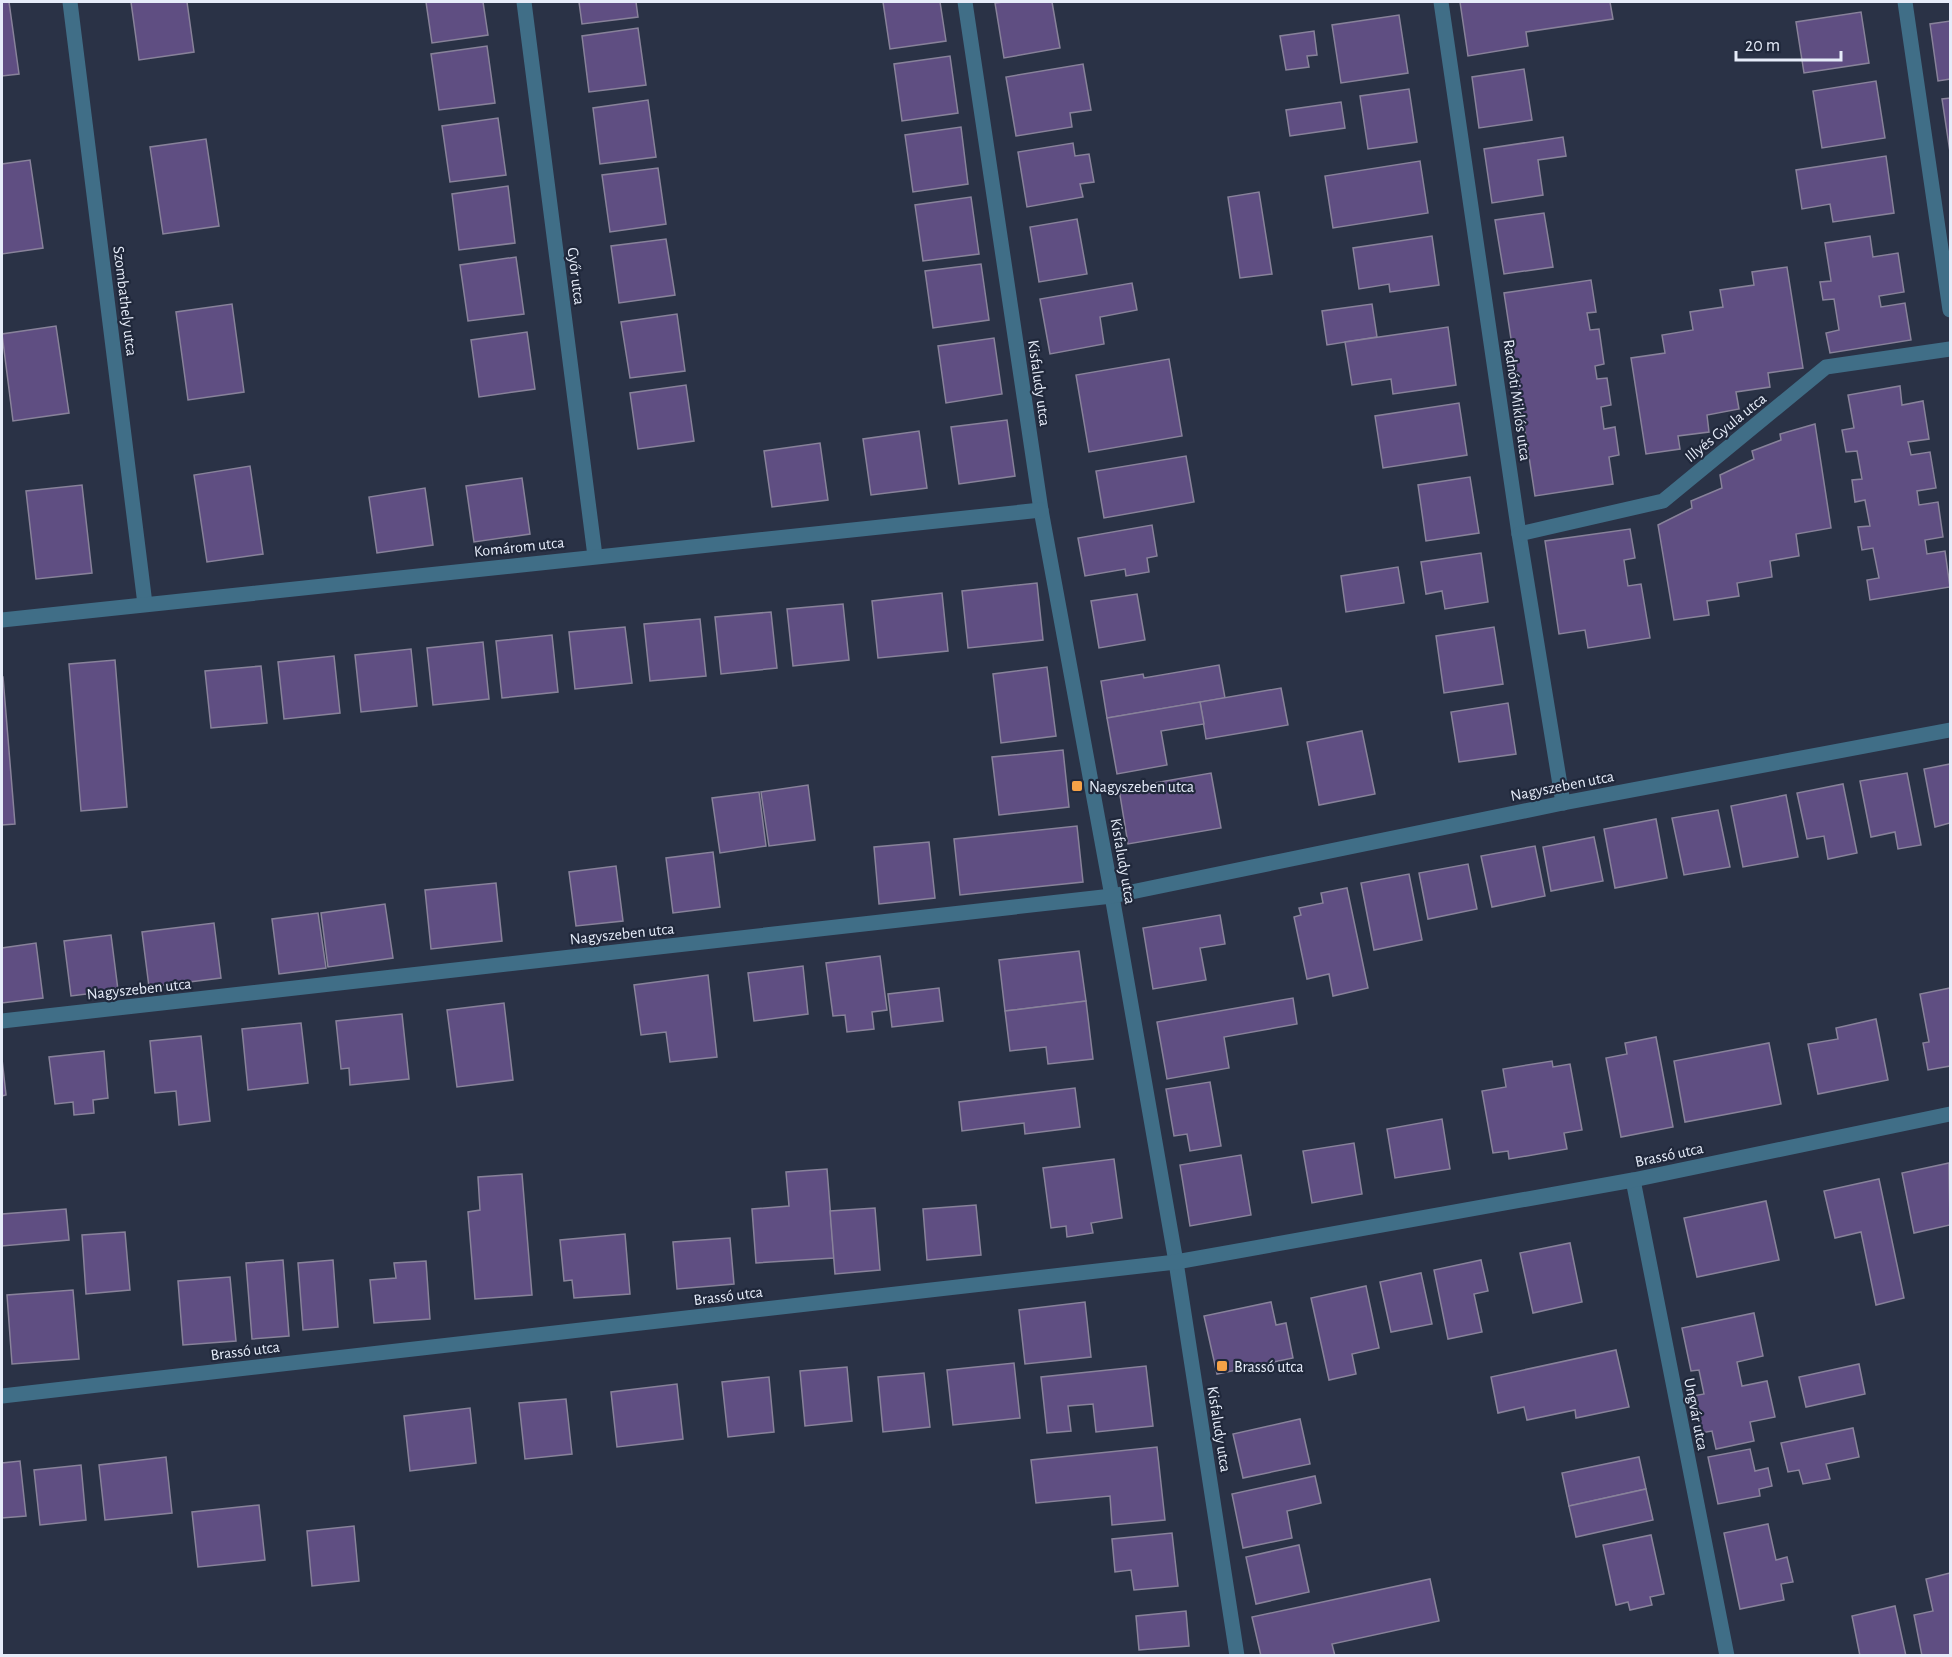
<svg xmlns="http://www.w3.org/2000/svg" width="1952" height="1657" font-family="'Alegreya Sans',sans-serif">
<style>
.building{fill:#5f4e82;stroke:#88829a;stroke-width:1.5}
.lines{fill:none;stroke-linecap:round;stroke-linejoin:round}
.minor{stroke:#406e87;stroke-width:15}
.poi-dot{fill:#f6a247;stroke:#20283b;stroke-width:2}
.labels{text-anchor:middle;stroke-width:4.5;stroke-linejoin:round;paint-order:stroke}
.street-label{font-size:16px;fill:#e6ecf9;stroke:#20283b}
.poi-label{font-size:16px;fill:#e6ecf9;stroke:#20283b;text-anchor:start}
</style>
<rect width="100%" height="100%" fill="#2a3246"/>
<!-- building -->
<g class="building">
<path d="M2,2H9L19,74L2,76Z"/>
<path d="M131,2H187L194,52L139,60Z"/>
<path d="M426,2H483L488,35L432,43Z"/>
<path d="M579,2H636L638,17L582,24Z"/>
<path d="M883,2H940L946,41L890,49Z"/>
<path d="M1003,2H1052L1060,48L1004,58L995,3Z"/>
<path d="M1460,2H1610L1613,19L1526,32L1528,46L1468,56Z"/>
<path d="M1861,12L1869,63L1804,73L1796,22Z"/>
<path d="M1399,15L1408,73L1341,83L1332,25Z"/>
<path d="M1950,21V79L1938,81L1930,24Z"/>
<path d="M638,28L646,85L589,92L582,36Z"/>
<path d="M1314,31L1317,55L1307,56L1309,67L1286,70L1280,36Z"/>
<path d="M487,46L495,103L439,110L431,54Z"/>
<path d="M950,56L958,113L902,121L894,64Z"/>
<path d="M1083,64L1091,110L1070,113L1072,127L1016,136L1006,77Z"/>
<path d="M1524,69L1532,120L1479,128L1472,77Z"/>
<path d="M1876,81L1885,138L1822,148L1813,91Z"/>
<path d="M1409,89L1417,142L1368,149L1360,96Z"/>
<path d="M1950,98V152L1942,99Z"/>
<path d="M648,100L656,157L600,164L593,108Z"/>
<path d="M1341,102L1345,128L1290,136L1286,110Z"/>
<path d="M498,118L506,175L450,182L442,126Z"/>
<path d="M961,127L968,184L913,192L905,135Z"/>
<path d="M1563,137L1566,156L1538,160L1543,195L1492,203L1484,149Z"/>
<path d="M206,139L219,226L163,234L150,147Z"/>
<path d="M1073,143L1075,156L1089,154L1094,182L1080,184L1083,197L1027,207L1018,152Z"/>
<path d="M1886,156L1894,213L1833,222L1830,204L1802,209L1796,170Z"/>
<path d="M30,160L43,248L2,254V164Z"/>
<path d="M1420,161L1428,213L1333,228L1325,176Z"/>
<path d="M658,168L666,224L610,232L602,175Z"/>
<path d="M508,186L515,243L459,250L452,194Z"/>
<path d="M1259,192L1272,274L1240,278L1228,197Z"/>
<path d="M971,197L979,254L923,261L915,205Z"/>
<path d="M1544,213L1553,267L1504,274L1495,220Z"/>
<path d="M1077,219L1087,274L1039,282L1030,227Z"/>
<path d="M1432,236L1439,285L1390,292L1389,284L1359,289L1353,248Z"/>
<path d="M1870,236L1873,257L1898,253L1904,292L1879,296L1881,307L1905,303L1911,340L1830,353L1826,333L1839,330L1834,299L1823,300L1820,282L1831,281L1825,243Z"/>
<path d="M666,239L675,295L619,303L611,246Z"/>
<path d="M516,257L524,314L468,321L460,265Z"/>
<path d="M981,264L989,320L933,328L925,271Z"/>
<path d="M1787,267L1803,368L1768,373L1770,387L1736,392L1739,409L1707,415L1709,432L1678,436L1680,449L1646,454L1631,358L1665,353L1662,335L1693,330L1690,312L1723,307L1720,290L1754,285L1752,272Z"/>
<path d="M1591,280L1596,312L1587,313L1590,330L1599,329L1604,364L1595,366L1597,379L1607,378L1611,405L1601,407L1604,429L1615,427L1619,455L1609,457L1613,484L1535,496L1504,293Z"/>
<path d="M1132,283L1137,310L1100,317L1104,344L1050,354L1040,299Z"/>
<path d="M232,304L244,392L188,400L176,312Z"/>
<path d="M1372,304L1377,337L1327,345L1322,311Z"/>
<path d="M677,314L685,371L630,378L621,322Z"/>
<path d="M56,326L69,413L13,421L2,334Z"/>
<path d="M1448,327L1456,385L1393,394L1391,379L1352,385L1345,342Z"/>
<path d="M527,332L535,389L479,397L471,340Z"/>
<path d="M994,338L1002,394L946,403L938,346Z"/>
<path d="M1169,359L1182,436L1089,452L1076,375Z"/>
<path d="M686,385L694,441L638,449L630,393Z"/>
<path d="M1900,386L1902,405L1923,401L1929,439L1908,442L1911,455L1930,452L1936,488L1917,491L1919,505L1938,502L1943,537L1925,540L1927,554L1945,551L1950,587L1870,600L1867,580L1879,578L1873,548L1862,550L1858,527L1870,526L1865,500L1855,502L1852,480L1862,479L1857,451L1846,452L1842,430L1854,428L1848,395Z"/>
<path d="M1459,403L1467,455L1383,468L1375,416Z"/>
<path d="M1007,420L1015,476L959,484L951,427Z"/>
<path d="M1815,424L1831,528L1796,534L1799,556L1770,561L1772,577L1737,583L1739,596L1707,601L1709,615L1674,620L1658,525L1692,508L1691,501L1722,488L1720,475L1754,459L1752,451L1781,440L1780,434Z"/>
<path d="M919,431L927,488L871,495L863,439Z"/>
<path d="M820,443L828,500L772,507L764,451Z"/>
<path d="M1186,456L1194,502L1104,518L1096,471Z"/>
<path d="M250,466L263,554L207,562L194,475Z"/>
<path d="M1470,477L1479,533L1426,541L1418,485Z"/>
<path d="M522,478L530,534L474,542L466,486Z"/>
<path d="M82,485L92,573L36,579L26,491Z"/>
<path d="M425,488L433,545L377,553L369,497Z"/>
<path d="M1152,525L1157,556L1147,558L1149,572L1126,576L1125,569L1085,576L1078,538Z"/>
<path d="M1630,529L1635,558L1624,560L1628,586L1641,584L1650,638L1588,648L1585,630L1559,634L1545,541Z"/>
<path d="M1481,553L1488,602L1445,609L1442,591L1426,594L1421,562Z"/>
<path d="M1398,567L1404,603L1346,612L1341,576Z"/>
<path d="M1037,583L1043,640L968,648L962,591Z"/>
<path d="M942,593L948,651L878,658L872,601Z"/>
<path d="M1137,594L1145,640L1099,648L1091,601Z"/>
<path d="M843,604L849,660L793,666L787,609Z"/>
<path d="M771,612L777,668L721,674L715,617Z"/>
<path d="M700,619L706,676L650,681L644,624Z"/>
<path d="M625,627L632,683L575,689L569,632Z"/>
<path d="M1494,627L1503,684L1444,693L1436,636Z"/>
<path d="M552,635L558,692L502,698L496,641Z"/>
<path d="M483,642L489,699L433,705L427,648Z"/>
<path d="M411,649L417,706L361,712L355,655Z"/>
<path d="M334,656L340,713L284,719L278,662Z"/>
<path d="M115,660L127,807L81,811L69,664Z"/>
<path d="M1219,665L1225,698L1107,718L1101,681L1143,674L1144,678Z"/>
<path d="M261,666L267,723L211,728L205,671Z"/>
<path d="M1047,667L1056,736L1001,743L993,674Z"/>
<path d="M2,677H3L15,824L2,825Z"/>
<path d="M1281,688L1288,725L1206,739L1200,702Z"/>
<path d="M1200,702L1204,724L1161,731L1167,765L1117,774L1107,718Z"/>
<path d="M1508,703L1516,754L1459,762L1451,712Z"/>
<path d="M1362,731L1375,794L1319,805L1307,742Z"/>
<path d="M1063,750L1069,807L999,815L992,757Z"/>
<path d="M1950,764V823L1935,827L1924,769Z"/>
<path d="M1211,773L1221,828L1128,844L1119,789Z"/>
<path d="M1907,773L1921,845L1898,849L1895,832L1871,837L1860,781Z"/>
<path d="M1843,784L1857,853L1828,859L1824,836L1807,839L1797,793Z"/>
<path d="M808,785L815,840L769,846L761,792Z"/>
<path d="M759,792L766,846L720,853L712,798Z"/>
<path d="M1786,795L1798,857L1743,867L1731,806Z"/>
<path d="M1718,810L1730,867L1684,875L1672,818Z"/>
<path d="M1656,819L1667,878L1615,888L1604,829Z"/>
<path d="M1077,826L1083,882L960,895L954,839Z"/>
<path d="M1594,837L1603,881L1551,891L1543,847Z"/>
<path d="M929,842L935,898L879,904L874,847Z"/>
<path d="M1535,846L1545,896L1492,907L1481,856Z"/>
<path d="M713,852L720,907L673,913L666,858Z"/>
<path d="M1468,864L1477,909L1428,919L1419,873Z"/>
<path d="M616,866L623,921L576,926L569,872Z"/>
<path d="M1409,874L1422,940L1374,950L1361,883Z"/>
<path d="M496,883L502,941L431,949L425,890Z"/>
<path d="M1347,888L1368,988L1333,996L1329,974L1307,979L1294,917L1301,915L1299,908L1323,903L1321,893Z"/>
<path d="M385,904L393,958L328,967L321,913Z"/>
<path d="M318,913L326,968L279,974L272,919Z"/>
<path d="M1220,915L1225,944L1200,948L1206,980L1153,989L1143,928Z"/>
<path d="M214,923L221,978L149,987L142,932Z"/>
<path d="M111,935L118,990L71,996L64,941Z"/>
<path d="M36,943L43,998L2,1003V948Z"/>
<path d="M1079,951L1086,1001L1005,1011L999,960Z"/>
<path d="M880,956L887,1010L872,1012L874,1029L847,1032L845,1015L833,1016L826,963Z"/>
<path d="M803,966L808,1014L754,1021L748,973Z"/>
<path d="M708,975L717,1057L670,1062L666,1032L641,1035L634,985Z"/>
<path d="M939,988L943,1021L892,1027L888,994Z"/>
<path d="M1950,988V1066L1928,1070L1923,1043L1929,1042L1920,994Z"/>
<path d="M1293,998L1297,1024L1224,1037L1229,1068L1167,1079L1157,1022Z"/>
<path d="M1086,1001L1093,1059L1048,1064L1046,1047L1010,1051L1005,1011Z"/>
<path d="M504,1003L513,1080L457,1087L447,1010Z"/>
<path d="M402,1014L409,1079L350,1085L349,1068L341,1069L336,1021Z"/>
<path d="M1876,1019L1888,1080L1818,1094L1808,1044L1838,1039L1836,1028Z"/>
<path d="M301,1023L308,1083L248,1090L242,1029Z"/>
<path d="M201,1036L210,1121L179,1125L176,1091L155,1093L150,1041Z"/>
<path d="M1656,1037L1673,1127L1621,1137L1606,1058L1627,1054L1625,1043Z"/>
<path d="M1769,1043L1781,1104L1685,1122L1674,1061Z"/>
<path d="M104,1051L108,1098L93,1100L94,1113L74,1115L73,1102L55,1104L49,1057Z"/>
<path d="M2,1059L6,1095L2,1096Z"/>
<path d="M1552,1061L1553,1067L1570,1064L1582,1130L1564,1133L1567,1149L1509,1159L1508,1151L1493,1153L1482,1091L1506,1087L1503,1069Z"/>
<path d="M1210,1082L1221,1146L1190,1151L1187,1134L1174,1136L1166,1089Z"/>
<path d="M1075,1088L1080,1127L1025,1134L1024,1123L962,1131L959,1102Z"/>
<path d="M1442,1119L1450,1169L1395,1178L1387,1129Z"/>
<path d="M1354,1143L1362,1194L1312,1203L1303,1151Z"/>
<path d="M1241,1155L1251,1215L1190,1226L1180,1165Z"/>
<path d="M1114,1159L1122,1218L1091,1223L1093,1233L1067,1237L1066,1226L1051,1228L1043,1168Z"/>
<path d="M1949,1163L1950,1225L1914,1233L1902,1173Z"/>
<path d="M827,1169L834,1258L756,1263L752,1209L789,1206L786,1172Z"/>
<path d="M522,1174L532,1295L475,1299L468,1212L480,1210L478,1177Z"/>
<path d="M1879,1179L1904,1298L1876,1305L1861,1232L1835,1238L1824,1191Z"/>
<path d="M1766,1201L1779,1260L1697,1277L1684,1218Z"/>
<path d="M976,1205L981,1255L927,1260L923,1209Z"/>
<path d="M875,1208L880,1270L835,1274L830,1211Z"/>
<path d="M66,1209L69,1240L2,1246V1214Z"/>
<path d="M125,1232L130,1290L86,1294L82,1235Z"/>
<path d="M625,1234L630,1294L574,1298L572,1280L564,1281L560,1240Z"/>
<path d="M730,1238L734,1284L677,1289L673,1242Z"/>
<path d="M1570,1243L1582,1302L1533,1313L1520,1253Z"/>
<path d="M283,1260L289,1336L252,1339L246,1263Z"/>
<path d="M333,1260L338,1327L303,1330L298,1263Z"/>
<path d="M1481,1260L1488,1291L1474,1294L1482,1332L1448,1339L1434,1270Z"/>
<path d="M426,1261L430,1319L374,1323L370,1280L396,1278L394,1263Z"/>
<path d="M1421,1273L1432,1324L1391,1332L1380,1282Z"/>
<path d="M230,1277L236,1341L183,1345L178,1281Z"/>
<path d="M1366,1286L1379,1348L1352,1354L1356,1374L1329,1380L1311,1298Z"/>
<path d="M73,1290L79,1359L12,1364L7,1295Z"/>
<path d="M1085,1302L1091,1357L1025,1364L1019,1310Z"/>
<path d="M1271,1302L1276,1325L1286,1323L1293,1358L1217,1374L1204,1316Z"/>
<path d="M1754,1313L1763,1356L1737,1362L1742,1386L1767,1381L1775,1417L1750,1422L1754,1441L1716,1449L1712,1431L1701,1433L1693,1396L1704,1394L1699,1370L1691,1371L1682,1328Z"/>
<path d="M1616,1350L1629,1407L1576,1418L1575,1410L1527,1420L1524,1407L1498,1413L1491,1377Z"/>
<path d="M1014,1363L1020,1418L953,1425L947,1370Z"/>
<path d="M1859,1364L1865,1394L1806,1407L1799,1377Z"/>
<path d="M1146,1366L1153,1426L1096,1432L1093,1404L1068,1406L1071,1431L1047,1433L1041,1377Z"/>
<path d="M847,1367L852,1421L805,1426L800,1371Z"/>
<path d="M924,1373L930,1427L883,1432L878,1377Z"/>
<path d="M769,1377L774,1432L728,1437L722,1382Z"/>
<path d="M677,1384L683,1439L617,1447L611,1392Z"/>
<path d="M566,1399L572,1454L525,1459L519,1403Z"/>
<path d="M470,1408L476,1463L410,1471L404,1416Z"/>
<path d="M1300,1419L1310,1464L1243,1478L1233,1434Z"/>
<path d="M1853,1428L1859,1457L1826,1464L1830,1479L1803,1484L1799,1470L1788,1472L1781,1443Z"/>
<path d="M1157,1447L1165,1520L1112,1525L1110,1496L1036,1503L1031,1460Z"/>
<path d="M1750,1449L1755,1471L1768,1468L1772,1486L1759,1489L1760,1496L1718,1504L1708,1457Z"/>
<path d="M166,1457L172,1513L105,1520L99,1465Z"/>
<path d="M1639,1457L1646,1489L1569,1506L1562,1473Z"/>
<path d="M20,1461L26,1516L2,1518V1463Z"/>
<path d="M81,1465L86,1520L40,1525L34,1470Z"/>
<path d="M1315,1476L1321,1503L1287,1511L1292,1538L1243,1548L1232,1494Z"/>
<path d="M1646,1489L1653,1520L1576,1537L1569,1506Z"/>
<path d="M259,1505L265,1560L198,1567L192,1512Z"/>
<path d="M1768,1524L1776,1560L1787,1557L1793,1582L1781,1584L1784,1600L1740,1609L1724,1533Z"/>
<path d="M354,1526L359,1581L312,1586L307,1531Z"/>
<path d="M1172,1533L1178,1586L1134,1590L1131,1570L1115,1572L1112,1539Z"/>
<path d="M1651,1535L1664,1594L1650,1597L1652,1605L1630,1610L1628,1602L1616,1605L1603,1545Z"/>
<path d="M1299,1545L1309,1592L1256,1604L1246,1557Z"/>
<path d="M1950,1573V1656H1922L1914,1615L1933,1611L1926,1579Z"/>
<path d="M1430,1579L1439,1621L1332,1644L1335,1656H1261L1252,1617Z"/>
<path d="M1895,1606L1906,1656H1860L1852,1616Z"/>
<path d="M1186,1611L1189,1646L1139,1650L1136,1616Z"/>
</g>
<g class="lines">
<!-- minor -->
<g class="minor">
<path d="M70,2L145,604"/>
<path d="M524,2L595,556"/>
<path d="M965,2L1041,510L1112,896L1176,1262L1237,1656"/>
<path d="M1441,2L1519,534L1563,803"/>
<path d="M1905,2L1950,310"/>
<path d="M1519,534L1663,501L1826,367L1950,349"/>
<path d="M2,620L1041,510"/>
<path d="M2,1021L1112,896L1563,803L1950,730"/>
<path d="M1633,1180L1727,1656"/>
<path d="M2,1396L1176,1262L1633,1180L1950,1114"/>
</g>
</g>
<!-- markers -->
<g class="poi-dot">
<rect x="1071" y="780" width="12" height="12" rx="3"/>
<rect x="1216" y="1360" width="12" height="12" rx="3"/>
</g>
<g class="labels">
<!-- street labels -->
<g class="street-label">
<text transform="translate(577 276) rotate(83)" y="6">Győr utca</text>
<text transform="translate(126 301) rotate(83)" y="6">Szombathely utca</text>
<text transform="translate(1040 383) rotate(82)" y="6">Kisfaludy utca</text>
<text transform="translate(1518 400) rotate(82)" y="6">Radnóti Miklós utca</text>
<text transform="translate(1725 427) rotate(-39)" y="6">Illyés Gyula utca</text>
<text transform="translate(519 546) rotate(-6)" y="6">Komárom utca</text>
<text transform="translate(1562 785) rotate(-11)" y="6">Nagyszeben utca</text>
<text transform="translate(1124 861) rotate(80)" y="6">Kisfaludy utca</text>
<text transform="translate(622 933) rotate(-6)" y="6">Nagyszeben utca</text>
<text transform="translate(139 988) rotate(-6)" y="6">Nagyszeben utca</text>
<text transform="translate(1669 1154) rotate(-12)" y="6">Brassó utca</text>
<text transform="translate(728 1295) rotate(-7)" y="6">Brassó utca</text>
<text transform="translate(245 1350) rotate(-7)" y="6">Brassó utca</text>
<text transform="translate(1697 1414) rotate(79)" y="6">Ungvár utca</text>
<text transform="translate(1220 1429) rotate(81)" y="6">Kisfaludy utca</text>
</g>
<!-- poi labels -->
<g class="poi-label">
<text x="1089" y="792">Nagyszeben utca</text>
<text x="1234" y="1372">Brassó utca</text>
</g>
</g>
<!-- border -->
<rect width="1952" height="1657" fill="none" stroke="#e6ecf9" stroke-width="6"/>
<!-- scale -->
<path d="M1736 51v9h105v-9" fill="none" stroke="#e6ecf9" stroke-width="3"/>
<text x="1745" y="51" font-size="18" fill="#e6ecf9" stroke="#20283b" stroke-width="4.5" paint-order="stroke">20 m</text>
</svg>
